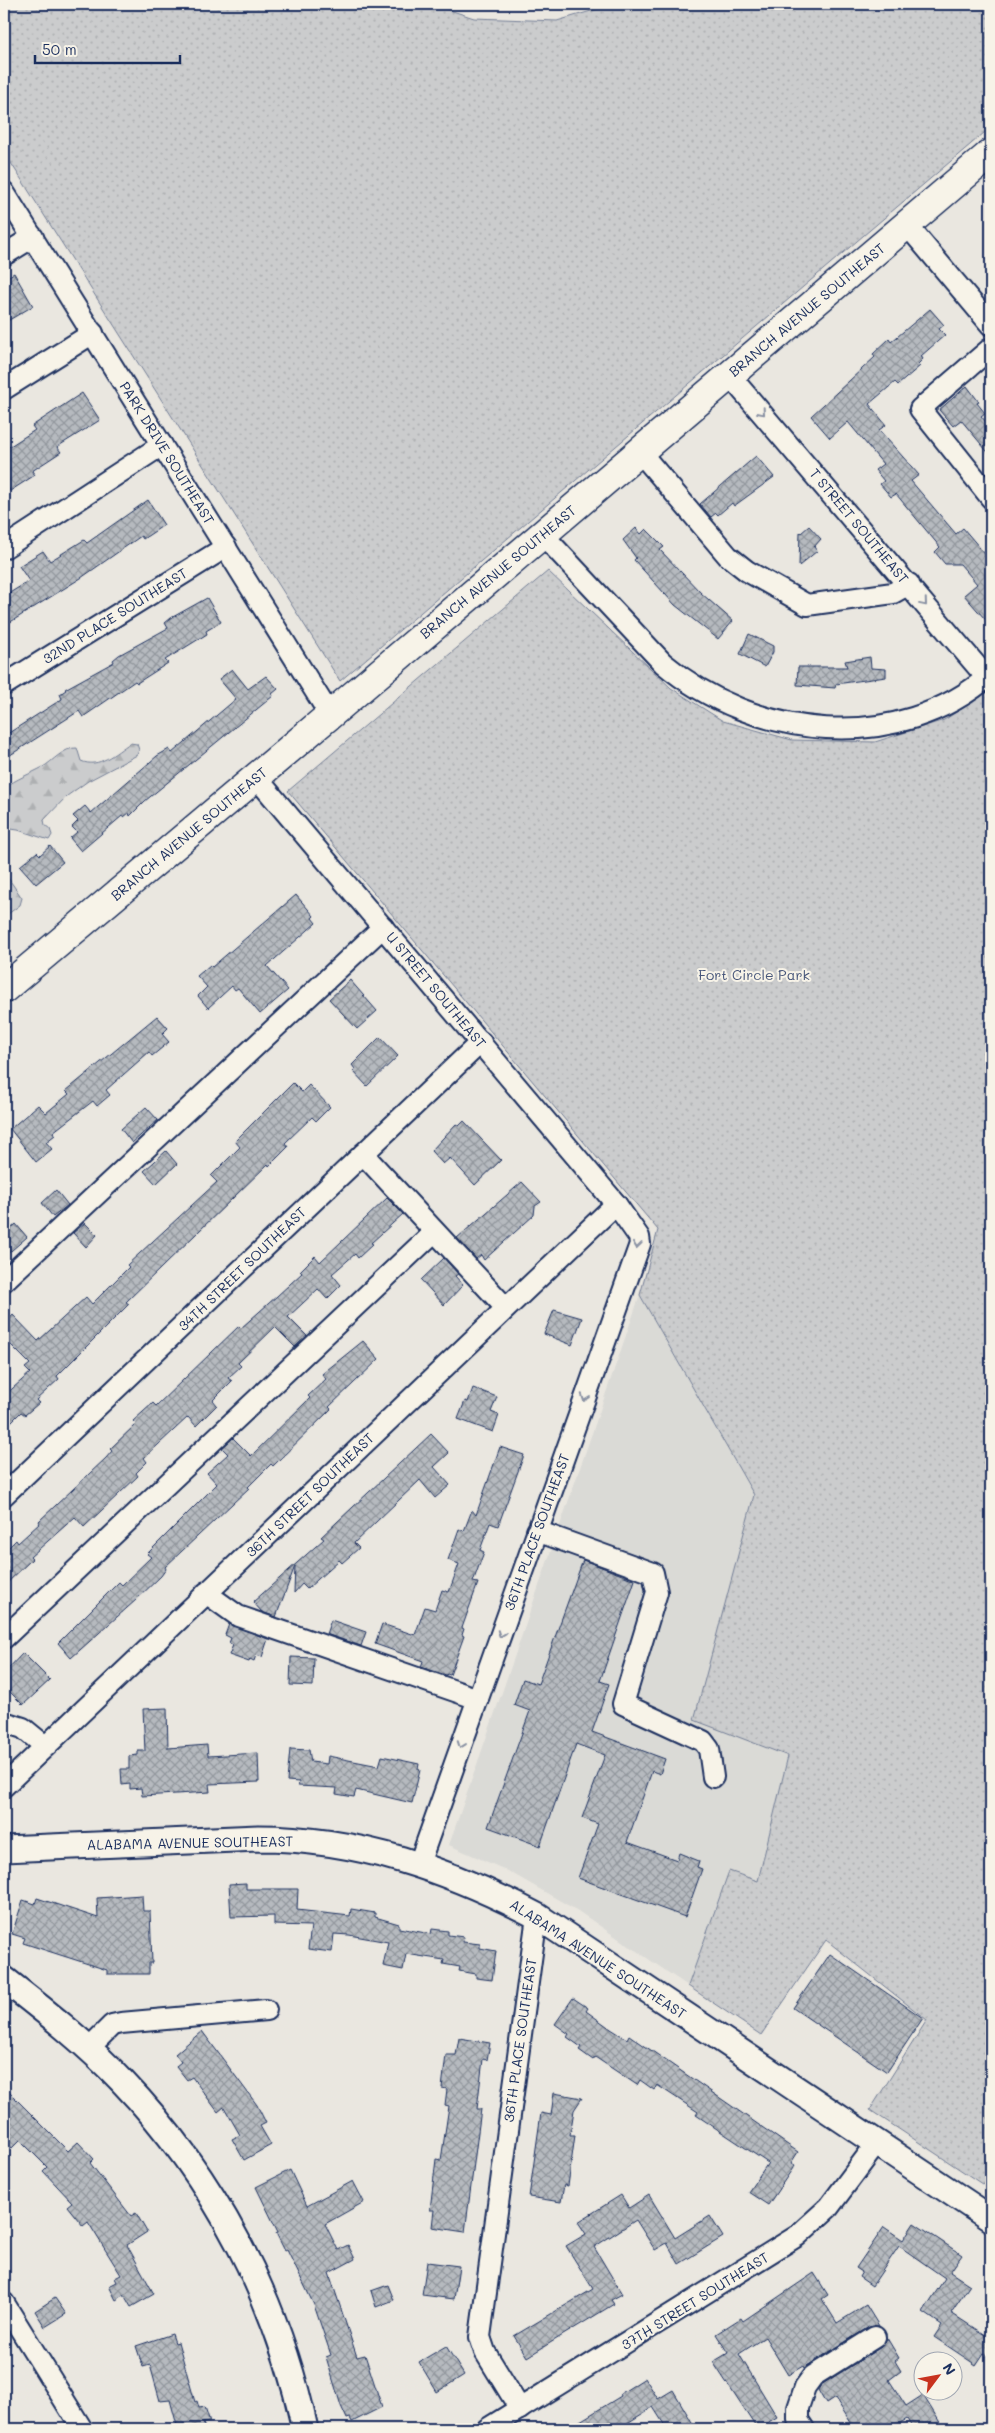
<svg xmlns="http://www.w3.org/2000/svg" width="995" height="2433" font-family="Mali,sans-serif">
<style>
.built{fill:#dadad6}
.forest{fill:url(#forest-firs);stroke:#737e96}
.park{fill:url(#park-dots);stroke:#737e96}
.building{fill:url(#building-cross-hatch);stroke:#1b2f5e}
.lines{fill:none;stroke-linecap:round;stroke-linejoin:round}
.minor-casing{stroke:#1b2f5e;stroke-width:24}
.major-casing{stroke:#1b2f5e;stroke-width:29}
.highway-casing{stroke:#1b2f5e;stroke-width:31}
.minor{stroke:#f7f3e8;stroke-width:20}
.major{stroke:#f7f3e8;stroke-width:25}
.highway{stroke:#f7f3e8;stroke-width:28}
.oneway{stroke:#8991a3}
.labels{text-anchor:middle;stroke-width:4;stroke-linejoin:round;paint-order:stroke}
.street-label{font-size:14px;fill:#1b2f5e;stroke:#f7f3e8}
.park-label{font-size:14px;fill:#47567a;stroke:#f7f3e8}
</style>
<defs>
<pattern id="forest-firs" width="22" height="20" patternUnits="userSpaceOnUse" patternTransform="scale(1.25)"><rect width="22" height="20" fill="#cbcccd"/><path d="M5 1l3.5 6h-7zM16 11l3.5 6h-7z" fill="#aeb0b2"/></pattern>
<pattern id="park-dots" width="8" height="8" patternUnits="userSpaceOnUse" patternTransform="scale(1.25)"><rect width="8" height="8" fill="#cbcccd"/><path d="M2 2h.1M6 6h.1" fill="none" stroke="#aeb0b2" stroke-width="1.8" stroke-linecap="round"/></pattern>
<pattern id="building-cross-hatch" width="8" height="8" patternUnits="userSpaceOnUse" patternTransform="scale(1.25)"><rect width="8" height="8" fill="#b6babf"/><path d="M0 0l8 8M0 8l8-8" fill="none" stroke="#93989e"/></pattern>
</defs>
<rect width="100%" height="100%" fill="#eae7e0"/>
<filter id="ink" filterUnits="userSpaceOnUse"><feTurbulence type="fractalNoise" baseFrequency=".02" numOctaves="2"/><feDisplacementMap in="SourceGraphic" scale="10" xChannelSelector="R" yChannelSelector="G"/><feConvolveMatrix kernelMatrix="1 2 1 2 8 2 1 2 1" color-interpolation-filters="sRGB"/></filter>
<g filter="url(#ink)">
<!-- built -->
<path class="built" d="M640,1295L754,1495L788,1756L758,1881L729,1872L688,1986L578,1911L508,1871L449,1845Z"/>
<!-- forest -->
<g class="forest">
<path d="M130,743L137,744L139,750L137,755L88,781L67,796L44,820L45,825L50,829L52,835L49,840L18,830L4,828V788C16,779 30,774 43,767C53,761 64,747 77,748L81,761C99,769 115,753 130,743Z"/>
<path d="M4,872L22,898L20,905L4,917Z"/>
</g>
<!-- park -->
<g class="park">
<path d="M4,4H431L474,18L557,21L615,4H991V127L340,681L4,152Z"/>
<path d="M548,571L671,688L723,721L792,740L875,742L944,720L991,690V2190L870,2110L927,2020L826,1940L761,2035L688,1986L729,1871L758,1881L788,1756L694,1720L754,1495L640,1295L658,1230L288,791Z"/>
</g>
<!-- building -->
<g class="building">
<path d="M14,273L33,306L4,323V279Z"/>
<path d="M930,309L944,325L939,329L945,335L921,356L923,359L918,364L920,366L898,385L895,382L869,404L886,425L879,430L919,475L911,481L956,534L963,528L991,561V626L964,595L977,584L960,564H945L935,552L940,547L896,494L891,497L880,484L884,481L875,470L883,464L848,422L830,438L811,416L875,357L873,354L889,339L891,342Z"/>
<path d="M967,386L979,402L977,403L985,413L981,416L991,428V456L961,420L953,426L939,410Z"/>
<path d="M82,393L100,420L57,447L61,452L32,471L35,475L10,491L4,482V450L35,430L32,426Z"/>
<path d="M756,456L774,477L745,498L734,506L732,503L718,515L716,513L711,517L700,504Z"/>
<path d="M148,500L164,525L143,539L141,536L81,578L4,626V587L8,594L29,581L19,566L43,551L50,561L84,540L87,543Z"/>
<path d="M809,526L821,539L814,547L817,551L799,566L800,532L801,533Z"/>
<path d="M636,528L641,534L646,529L664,547L660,550L701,593L733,621L718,639L675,605L634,560L636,558L623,540Z"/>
<path d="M207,598L221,622L206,631L207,634L165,660L168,663L137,683L135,681L83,717L79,711L4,759V736L62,699L60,694L66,690L65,689L114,662L113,660L119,655L168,628L165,623L171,618Z"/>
<path d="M749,634L773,646V652L765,667L740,654Z"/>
<path d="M870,657L871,668L886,669V677L836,684L835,688L797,685L798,667H847L845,661Z"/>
<path d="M232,669L248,689L266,676L278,689L272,694L273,696L145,801L130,816L129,813L124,817L122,816L81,851L70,838L77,832L72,827L78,821L73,816L85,806L91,813L157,756L169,749L172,753L236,699L219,679Z"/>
<path d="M50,846L63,862L36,884L20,866L37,852L40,855Z"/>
<path d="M296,895L314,916L312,918L316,923L267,966L288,990L260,1014L238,988L235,990L232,986L208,1008L198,996L207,987L197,976L210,965L212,967Z"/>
<path d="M350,980L377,1011L357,1029L329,999Z"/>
<path d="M157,1016L168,1028L162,1034L169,1042L152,1056L149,1052L106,1090L110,1095L97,1106L93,1101L53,1132L55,1135L46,1142L52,1149L36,1162L10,1129L38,1105L46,1113L69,1094L66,1091Z"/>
<path d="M380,1037L398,1056L367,1086L353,1071L355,1069L352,1065Z"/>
<path d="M293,1083L302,1092L309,1085L330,1107L316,1121L312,1117L285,1143L288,1147L269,1166L268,1164L126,1302L129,1304L57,1376L59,1379L36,1400L39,1403L25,1415L21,1412L4,1429V1396L30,1373L25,1368L30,1364L4,1338V1325L13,1315L38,1341L86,1297L92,1304L129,1267L127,1265L217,1182L211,1176L240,1147L235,1141Z"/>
<path d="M146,1107L158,1120L132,1143L121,1129Z"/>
<path d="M464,1121L501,1160L475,1185L450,1158L443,1164L431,1151L456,1124L459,1126Z"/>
<path d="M166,1151L177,1164L156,1184L144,1171Z"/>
<path d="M522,1182L541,1202L535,1206L534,1215L484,1260L481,1255L476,1259L457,1238Z"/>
<path d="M56,1190L68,1205L53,1217L42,1203Z"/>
<path d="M387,1198L403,1214L371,1243L373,1244L358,1258L355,1254L332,1274L341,1285L327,1299L318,1289L288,1317L307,1336L295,1347L275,1327L238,1363L241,1366L228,1378L232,1381L213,1400L217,1405L196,1426L188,1417L144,1458L147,1462L136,1473L138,1476L84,1527L75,1517L30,1557L32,1559L4,1586V1552L16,1540L18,1543L40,1523L39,1521L106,1458L112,1451L110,1449L136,1424L133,1421L153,1403L156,1406L239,1326L241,1328L277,1296L302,1273L300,1271L315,1256L320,1262Z"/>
<path d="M85,1223L97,1235L86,1247L73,1233Z"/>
<path d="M16,1224L27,1237L4,1257V1235Z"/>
<path d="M444,1258L458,1274L455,1276L463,1285L444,1305L421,1280Z"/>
<path d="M554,1310L582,1318L572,1345L544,1334Z"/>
<path d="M363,1341L379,1359L329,1407L331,1409L273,1466L271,1464L248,1487L249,1488L165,1567L166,1569L161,1576L136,1600L71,1658L58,1643L119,1582L122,1585L151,1557L147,1554L217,1484L207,1473L228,1454L222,1448L233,1438L251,1456L310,1398L308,1396L326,1379L322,1374Z"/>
<path d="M473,1388L497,1397L491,1412L499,1415L493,1432L458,1419L465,1401L468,1402Z"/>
<path d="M431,1434L449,1453L434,1467L450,1485L435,1498L420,1480L354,1543L359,1548L342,1563L339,1560L307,1589L302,1584L294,1593L295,1566L276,1617L262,1612L253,1602L324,1539L321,1537Z"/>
<path d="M500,1447L524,1455L498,1526L490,1523L480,1550L484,1552L473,1582L478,1583L462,1628L464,1629L462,1635L464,1636L450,1675L447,1674L446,1675L421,1667L423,1661L375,1644L382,1624L415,1635L425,1607L435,1610L442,1590L449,1592L459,1564L448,1560L459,1529L464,1531L472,1510L476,1515Z"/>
<path d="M583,1560L635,1580L600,1681L609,1684L592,1732L665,1759L660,1774L652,1771L627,1842L677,1860L679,1853L699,1861L697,1867L702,1869L685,1917L578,1878L598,1824L582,1818L605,1755L576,1744L540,1846L488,1827L530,1711L514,1705L523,1679L538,1684Z"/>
<path d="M331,1620L366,1632L361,1646L326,1634Z"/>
<path d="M229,1624L268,1639L262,1657L256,1655L254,1661L250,1659L249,1662L229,1655L233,1645L229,1643L231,1638L225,1635Z"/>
<path d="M23,1653L50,1680L23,1705L4,1686V1673Z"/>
<path d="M291,1657L314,1658L313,1686L290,1685Z"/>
<path d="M167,1708L168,1748L207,1745L208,1756L258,1753L259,1782L209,1784L210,1792L142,1796L141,1788L130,1789V1784L122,1785L121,1769H129V1756L138,1755V1751H145L143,1709Z"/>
<path d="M290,1749L309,1750L311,1762L327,1764L328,1756L379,1766L382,1756L419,1764L418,1769L420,1770L412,1803L356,1790L354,1797L336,1794L337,1788L298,1786L299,1782L287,1781Z"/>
<path d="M246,1883V1889H298L297,1910L350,1916L351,1909L375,1913V1917L399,1924V1928L431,1934L432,1929L448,1931V1935L464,1937L463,1942L480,1944V1948L496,1951L492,1980L476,1978V1974L459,1971L460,1967L443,1964L444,1960L406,1954L403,1970L383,1966L388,1942L349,1935L334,1934L332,1952L308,1949L311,1926L274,1925V1916L231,1917L229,1884Z"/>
<path d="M142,1895L143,1911H150L152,1963H149V1974H107V1970L23,1943L25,1938L12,1934L23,1900L35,1904L37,1898L98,1918L97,1898Z"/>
<path d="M830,1954L923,2018L887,2072L793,2008Z"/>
<path d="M573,1998L588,2008L586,2011L611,2029L627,2039L629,2035L798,2152L791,2163L795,2165L768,2205L748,2192L768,2163L696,2115L698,2112L657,2085L654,2090L640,2080L637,2085L595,2057L593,2060L579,2050L581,2047L567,2037L569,2034L555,2024Z"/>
<path d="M202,2031L257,2105L266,2123L260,2126L271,2145L244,2160L232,2139L240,2135L224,2107L218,2112L192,2077L187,2080L176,2066L181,2062L175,2054Z"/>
<path d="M459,2038L490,2043L487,2060L483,2059L477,2109H481L465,2232L432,2227L434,2210H430L436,2159L441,2160L449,2106L445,2105L447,2089L442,2088L446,2055H456Z"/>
<path d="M4,2087L68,2151L78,2142L94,2159L90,2163L131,2216L136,2213L147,2232L127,2245L154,2294L131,2307L124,2295L116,2300L109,2286L117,2282L115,2278L121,2275L88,2222L83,2226L67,2206L72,2202L43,2171L47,2167L20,2140L12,2148L4,2140Z"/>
<path d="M554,2093L582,2098L574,2110L570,2135H575L568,2186L564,2185L561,2202L529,2197L541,2113L551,2115Z"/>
<path d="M290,2170L307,2206L353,2181L364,2202L325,2224L338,2250L348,2245L355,2259L329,2273L357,2357L365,2355L382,2407L352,2422L350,2418L347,2419L341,2406L326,2357L331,2355L314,2305L287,2250L285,2251L276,2233L278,2232L256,2187Z"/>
<path d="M621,2195L629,2208L649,2195L675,2238L710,2216L723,2237L679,2264L667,2243L655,2250L636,2220L594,2247L622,2294L611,2300L614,2304L527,2357L514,2336L593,2289L566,2246L586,2234L578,2222Z"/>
<path d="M914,2223L962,2255L950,2272L970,2285L951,2313L991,2339V2358L984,2353L976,2365L934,2337L942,2325L923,2312L945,2278L899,2246L872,2286L859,2277L862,2272L856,2268L884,2227L903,2240Z"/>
<path d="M427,2262L459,2266L454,2299L422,2295Z"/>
<path d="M814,2273L828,2295L822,2299L837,2323L866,2305L879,2326L869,2327L804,2368L803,2366L788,2375L765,2337L739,2354L777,2417L757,2429L713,2362L728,2353L716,2334L741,2318L743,2321Z"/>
<path d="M388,2285L394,2300L376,2307L371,2291Z"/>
<path d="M55,2298L66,2314L45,2327L35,2311Z"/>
<path d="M172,2334L175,2343L178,2342L195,2402L197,2401L199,2408L205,2407L210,2422L203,2423L205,2429H178L170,2400L160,2401L150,2365L143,2367L136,2346Z"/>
<path d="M887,2338L899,2358L895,2361L901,2371L889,2380L906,2406L923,2395L944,2429H913L907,2419L890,2429H855L835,2398L826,2404L818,2390L821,2385L881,2347Z"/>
<path d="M446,2346L464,2375L437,2392L419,2362Z"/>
<path d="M645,2378L658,2399L673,2390L696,2429H667L653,2407L618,2429H567L621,2396L620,2394Z"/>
</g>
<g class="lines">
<defs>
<g id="minor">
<path d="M4,192L330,715"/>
<path d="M907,225L991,325"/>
<path d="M4,255L33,237"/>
<path d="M991,348L920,409L991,498"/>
<path d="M730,376L987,678"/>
<path d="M4,389L93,333"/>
<path d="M640,452L728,556L747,571L807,605L893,593L909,584"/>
<path d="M543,535L663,663C754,740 898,756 991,674"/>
<path d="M4,548L162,445"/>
<path d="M4,685L226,547"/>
<path d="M256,777L616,1204L639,1237L640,1244L419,1864"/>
<path d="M363,1154L506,1308"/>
<path d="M4,1281L383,927"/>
<path d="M4,1495L481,1042"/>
<path d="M537,1531L653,1573L657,1592L623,1704L703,1741L709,1749L713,1777"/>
<path d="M206,1593L238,1616L478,1699"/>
<path d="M4,1638L434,1232"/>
<path d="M4,1722L23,1728L45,1746"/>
<path d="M4,1786L616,1204"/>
<path d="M88,2049L112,2025L121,2023L266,2010"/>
<path d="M4,2303L82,2429"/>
<path d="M520,2409L485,2352L480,2337L537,1916"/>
<path d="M487,2429L797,2236L829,2207L877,2143"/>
<path d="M804,2429L798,2420V2408L805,2387L813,2376L875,2337"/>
</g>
<g id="major">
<path d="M4,1849L258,1838C358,1838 449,1870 537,1916L991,2219"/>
<path d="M4,1979C45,2011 86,2043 122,2081C215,2178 277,2298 305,2429"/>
</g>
<path id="highway" d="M4,989L330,715L991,153"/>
</defs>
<!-- minor casing -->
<use href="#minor" class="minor-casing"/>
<!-- major casing -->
<use href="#major" class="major-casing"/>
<!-- highway casing -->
<use href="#highway" class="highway-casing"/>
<!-- minor -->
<use href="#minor" class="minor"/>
<!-- major -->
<use href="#major" class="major"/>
<!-- highway -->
<use href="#highway" class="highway"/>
</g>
<!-- one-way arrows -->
<defs><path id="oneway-chevron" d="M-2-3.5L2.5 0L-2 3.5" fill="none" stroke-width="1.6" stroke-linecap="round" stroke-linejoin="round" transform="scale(1.25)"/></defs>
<g class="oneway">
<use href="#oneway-chevron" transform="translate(762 412) rotate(49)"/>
<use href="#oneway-chevron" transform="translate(924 603) rotate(50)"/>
<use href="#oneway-chevron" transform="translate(637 1245) rotate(98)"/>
<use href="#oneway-chevron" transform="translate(585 1398) rotate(110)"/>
<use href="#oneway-chevron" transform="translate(501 1634) rotate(110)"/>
<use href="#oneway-chevron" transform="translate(461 1745) rotate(110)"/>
</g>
</g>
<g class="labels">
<!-- street labels -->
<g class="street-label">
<text transform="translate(807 310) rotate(-40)" y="5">BRANCH AVENUE SOUTHEAST</text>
<text transform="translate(167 453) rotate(58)" y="5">PARK DRIVE SOUTHEAST</text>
<text transform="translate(859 526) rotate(50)" y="5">T STREET SOUTHEAST</text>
<text transform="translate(498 572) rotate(-40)" y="5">BRANCH AVENUE SOUTHEAST</text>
<text transform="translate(115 616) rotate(-32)" y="5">32ND PLACE SOUTHEAST</text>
<text transform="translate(189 834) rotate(-40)" y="5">BRANCH AVENUE SOUTHEAST</text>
<text transform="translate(436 990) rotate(50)" y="5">U STREET SOUTHEAST</text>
<text transform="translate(242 1269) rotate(-44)" y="5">34TH STREET SOUTHEAST</text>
<text transform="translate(310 1495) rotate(-44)" y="5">36TH STREET SOUTHEAST</text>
<text transform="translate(537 1532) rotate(-70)" y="5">36TH PLACE SOUTHEAST</text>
<text transform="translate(190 1843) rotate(-1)" y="5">ALABAMA AVENUE SOUTHEAST</text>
<text transform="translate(598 1959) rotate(33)" y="5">ALABAMA AVENUE SOUTHEAST</text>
<text transform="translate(520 2040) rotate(-82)" y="5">36TH PLACE SOUTHEAST</text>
<text transform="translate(695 2301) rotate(-32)" y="5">37TH STREET SOUTHEAST</text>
</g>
<!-- park labels -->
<g class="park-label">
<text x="754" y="980">Fort Circle Park</text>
</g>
</g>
<!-- margin -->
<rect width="995" height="2433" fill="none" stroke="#f7f3e8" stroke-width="20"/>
<rect x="10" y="10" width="975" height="2413" fill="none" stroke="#1b2f5e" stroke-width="2" filter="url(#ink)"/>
<!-- north arrow -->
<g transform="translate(938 2376) rotate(58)"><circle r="24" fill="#f7f3e8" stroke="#9fa5b1"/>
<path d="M0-4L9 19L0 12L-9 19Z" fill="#c8321e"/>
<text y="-8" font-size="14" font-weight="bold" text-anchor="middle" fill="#1b2f5e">N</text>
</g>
<!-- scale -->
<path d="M35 55v8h145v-8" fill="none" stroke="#1b2f5e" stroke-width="2.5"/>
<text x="42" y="55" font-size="15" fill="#1b2f5e" stroke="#f7f3e8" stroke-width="4" paint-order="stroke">50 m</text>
</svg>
